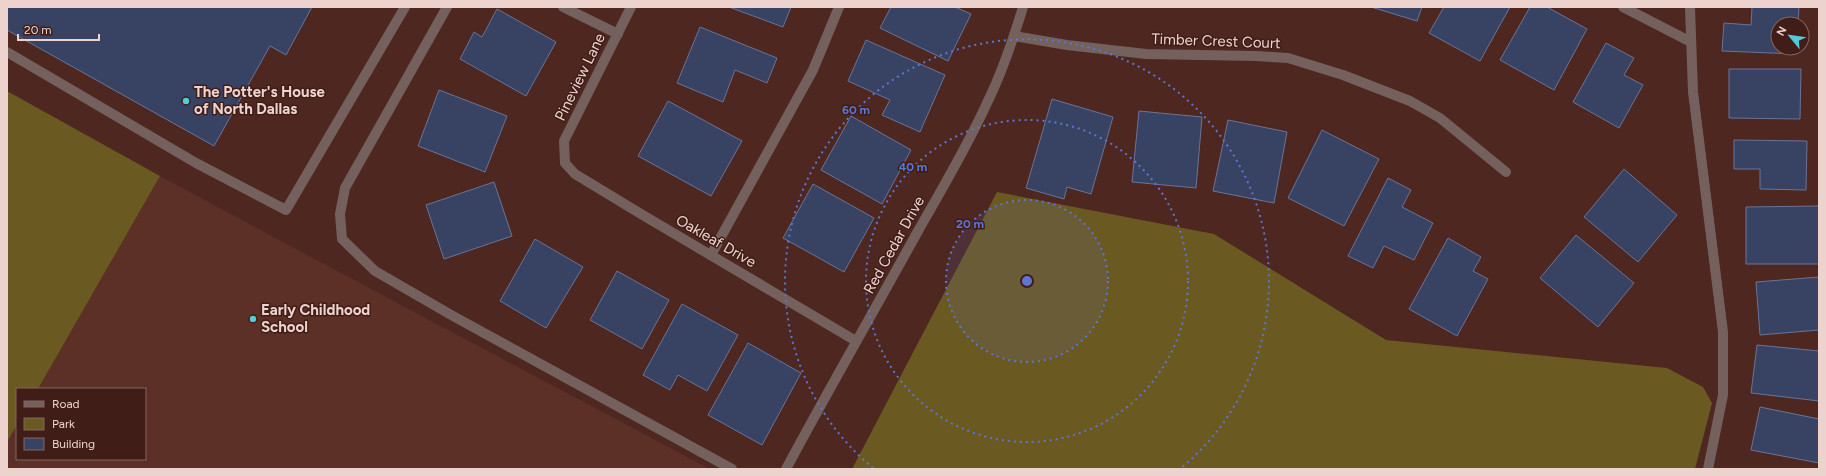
<svg xmlns="http://www.w3.org/2000/svg" width="1826" height="476" font-family="Figtree,sans-serif">
<style>
.built{fill:#5c2f27}
.green{fill:#6b5922}
.building{fill:#384364;stroke:#687498}
.lines{fill:none;stroke-linecap:round;stroke-linejoin:round}
.lane{stroke:#74605d;stroke-width:10}
.street{stroke:#74605d;stroke-width:10}
.ring{fill:none;stroke:#5b76d5;stroke-width:2;stroke-dasharray:2 4}
.poi-dot{fill:#54cade;stroke:#411d17;stroke-width:1.5}
.labels{text-anchor:middle;stroke-width:3;stroke-linejoin:round;paint-order:stroke}
.street-label{font-size:15px;fill:#ecd3ce;stroke:#411d17}
.poi-label{font-size:15px;font-weight:bold;fill:#ecd3ce;stroke:#411d17;text-anchor:start}
.centre{fill:#5b76d5;stroke:#411d17;stroke-width:2}
.ring-label{font-size:12px;text-anchor:middle;font-weight:bold;fill:#5b76d5;stroke:#411d17;stroke-width:3;stroke-linejoin:round;paint-order:stroke}
</style>
<rect width="100%" height="100%" fill="#4d2720"/>
<!-- built -->
<path class="built" d="M160,176L296,249L710,469H7V442L17,425V459H145V389H38Z"/>
<!-- green -->
<g class="green">
<path d="M7,91L160,176L38,389H17V425L7,442Z"/>
<path d="M997,192L1214,234L1386,340L1667,368L1703,387L1712,403L1695,469H852Z"/>
</g>
<!-- building -->
<g class="building">
<path d="M7,7H312L286,55L270,46L214,146L7,30Z"/>
<path d="M729,7H791L783,27Z"/>
<path d="M891,7H955L971,14L948,61L880,28Z"/>
<path d="M1371,7H1422L1417,21Z"/>
<path d="M1444,7H1510L1480,61L1429,33Z"/>
<path d="M1530,7H1547L1587,29L1554,90L1500,60Z"/>
<path d="M1752,7H1799L1798,24H1778V48H1796V54L1722,51L1724,23L1751,25Z"/>
<path d="M497,9L556,42L526,96L460,59L474,32L482,37Z"/>
<path d="M700,27L777,58L767,83L735,70L723,102L677,83Z"/>
<path d="M866,40L945,75L920,132L882,115L890,100L848,81Z"/>
<path d="M1606,43L1634,58L1624,75L1643,85L1619,128L1573,102Z"/>
<path d="M1729,69H1801L1800,119L1729,118Z"/>
<path d="M439,90L507,116L485,172L418,146Z"/>
<path d="M1052,99L1113,117L1091,194L1067,187L1064,199L1026,188Z"/>
<path d="M668,101L742,141L711,196L638,156Z"/>
<path d="M1139,111L1202,117L1196,188L1132,182Z"/>
<path d="M851,116L911,150L882,204L821,170Z"/>
<path d="M1228,120L1287,132L1274,203L1213,191Z"/>
<path d="M1322,130L1379,159L1344,226L1288,198Z"/>
<path d="M1734,140L1807,141L1806,190L1760,189V169H1734Z"/>
<path d="M1624,169L1677,215L1638,262L1584,217Z"/>
<path d="M1388,178L1411,190L1402,207L1433,223L1414,260L1384,246L1373,268L1348,256Z"/>
<path d="M494,182L512,236L444,259L426,205Z"/>
<path d="M813,184L874,218L844,272L783,238Z"/>
<path d="M1819,206V264H1746V207Z"/>
<path d="M1576,235L1634,283L1598,327L1540,278Z"/>
<path d="M1448,238L1481,257L1473,271L1488,279L1457,336L1409,309Z"/>
<path d="M535,239L583,267L546,328L500,301Z"/>
<path d="M617,271L669,300L642,349L590,320Z"/>
<path d="M1819,277V330L1760,335L1756,282Z"/>
<path d="M682,304L738,335L707,391L678,375L670,390L643,375Z"/>
<path d="M748,343L801,373L762,445L708,415Z"/>
<path d="M1757,345L1819,351V401L1751,393Z"/>
<path d="M1760,407L1819,419V463L1751,450Z"/>
</g>
<g class="lines">
<!-- lane -->
<g class="lane">
<path d="M447,7L345,188L340,214L342,239L375,271L453,316L732,469"/>
<path d="M563,7L618,34"/>
<path d="M1623,7L1691,42"/>
<path d="M1690,7L1693,92L1723,332V395L1708,469"/>
<path d="M7,52L196,163L286,210L405,7"/>
<path d="M711,255L813,70L839,7"/>
</g>
<!-- street -->
<g class="street">
<path d="M631,7L564,141L565,163L575,174L641,214L856,341"/>
<path d="M1014,36L1067,45L1146,54L1256,56L1288,58L1343,75L1410,101L1440,118L1506,172"/>
<path d="M786,469C829,389 874,311 918,231C942,189 967,147 987,103C1002,73 1013,40 1023,7"/>
</g>
</g>
<!-- distance rings -->
<circle cx="1027" cy="281" r="81" fill="#5b76d5" fill-opacity=".12"/>
<g class="ring">
<circle cx="1027" cy="281" r="81"/>
<circle cx="1027" cy="281" r="161"/>
<path d="M873 468A242 242 0 1 1 1181 468"/>
</g>
<!-- markers -->
<g class="poi-dot">
<circle cx="186" cy="101" r="4"/>
<circle cx="253" cy="319" r="4"/>
</g>
<g class="labels">
<!-- street labels -->
<g class="street-label">
<text transform="translate(1216 41) rotate(2)" y="5">Timber Crest Court</text>
<text transform="translate(580 77) rotate(-64)" y="5">Pineview Lane</text>
<text transform="translate(716 241) rotate(30)" y="5">Oakleaf Drive</text>
<text transform="translate(894 245) rotate(-61)" y="5">Red Cedar Drive</text>
</g>
<!-- poi labels -->
<g class="poi-label">
<text x="194" y="97">The Potter's House<tspan x="194" dy="17">of North Dallas</tspan></text>
<text x="261" y="315">Early Childhood<tspan x="261" dy="17">School</tspan></text>
</g>
</g>
<circle cx="1027" cy="281" r="6" class="centre"/>
<g class="ring-label">
<text x="856" y="114">60 m</text>
<text x="913" y="171">40 m</text>
<text x="970" y="228">20 m</text>
</g>
<!-- border -->
<rect width="1826" height="476" fill="none" stroke="#ecd3ce" stroke-width="16"/>
<!-- legend -->
<rect x="16" y="388" width="130" height="72" fill="#411d17" stroke="#856660"/>
<rect x="24" y="401" width="20" height="6" fill="#74605d" stroke="#856660"/>
<text x="52" y="408" font-size="12" fill="#ecd3ce">Road</text>
<rect x="24" y="418" width="20" height="12" fill="#6b5922" stroke="#856660"/>
<text x="52" y="428" font-size="12" fill="#ecd3ce">Park</text>
<rect x="24" y="438" width="20" height="12" fill="#384364" stroke="#856660"/>
<text x="52" y="448" font-size="12" fill="#ecd3ce">Building</text>
<!-- north arrow -->
<g transform="translate(1790 36) rotate(299)"><circle r="19" fill="#411d17" stroke="#856660"/>
<path d="M0-3L7 15L0 10L-7 15Z" fill="#54cade"/>
<text y="-6" font-size="11" font-weight="bold" text-anchor="middle" fill="#ecd3ce">N</text>
</g>
<!-- scale -->
<path d="M18 34v6h81v-6" fill="none" stroke="#ecd3ce" stroke-width="2"/>
<text x="24" y="34" font-size="12" fill="#ecd3ce" stroke="#411d17" stroke-width="3" paint-order="stroke">20 m</text>
</svg>
